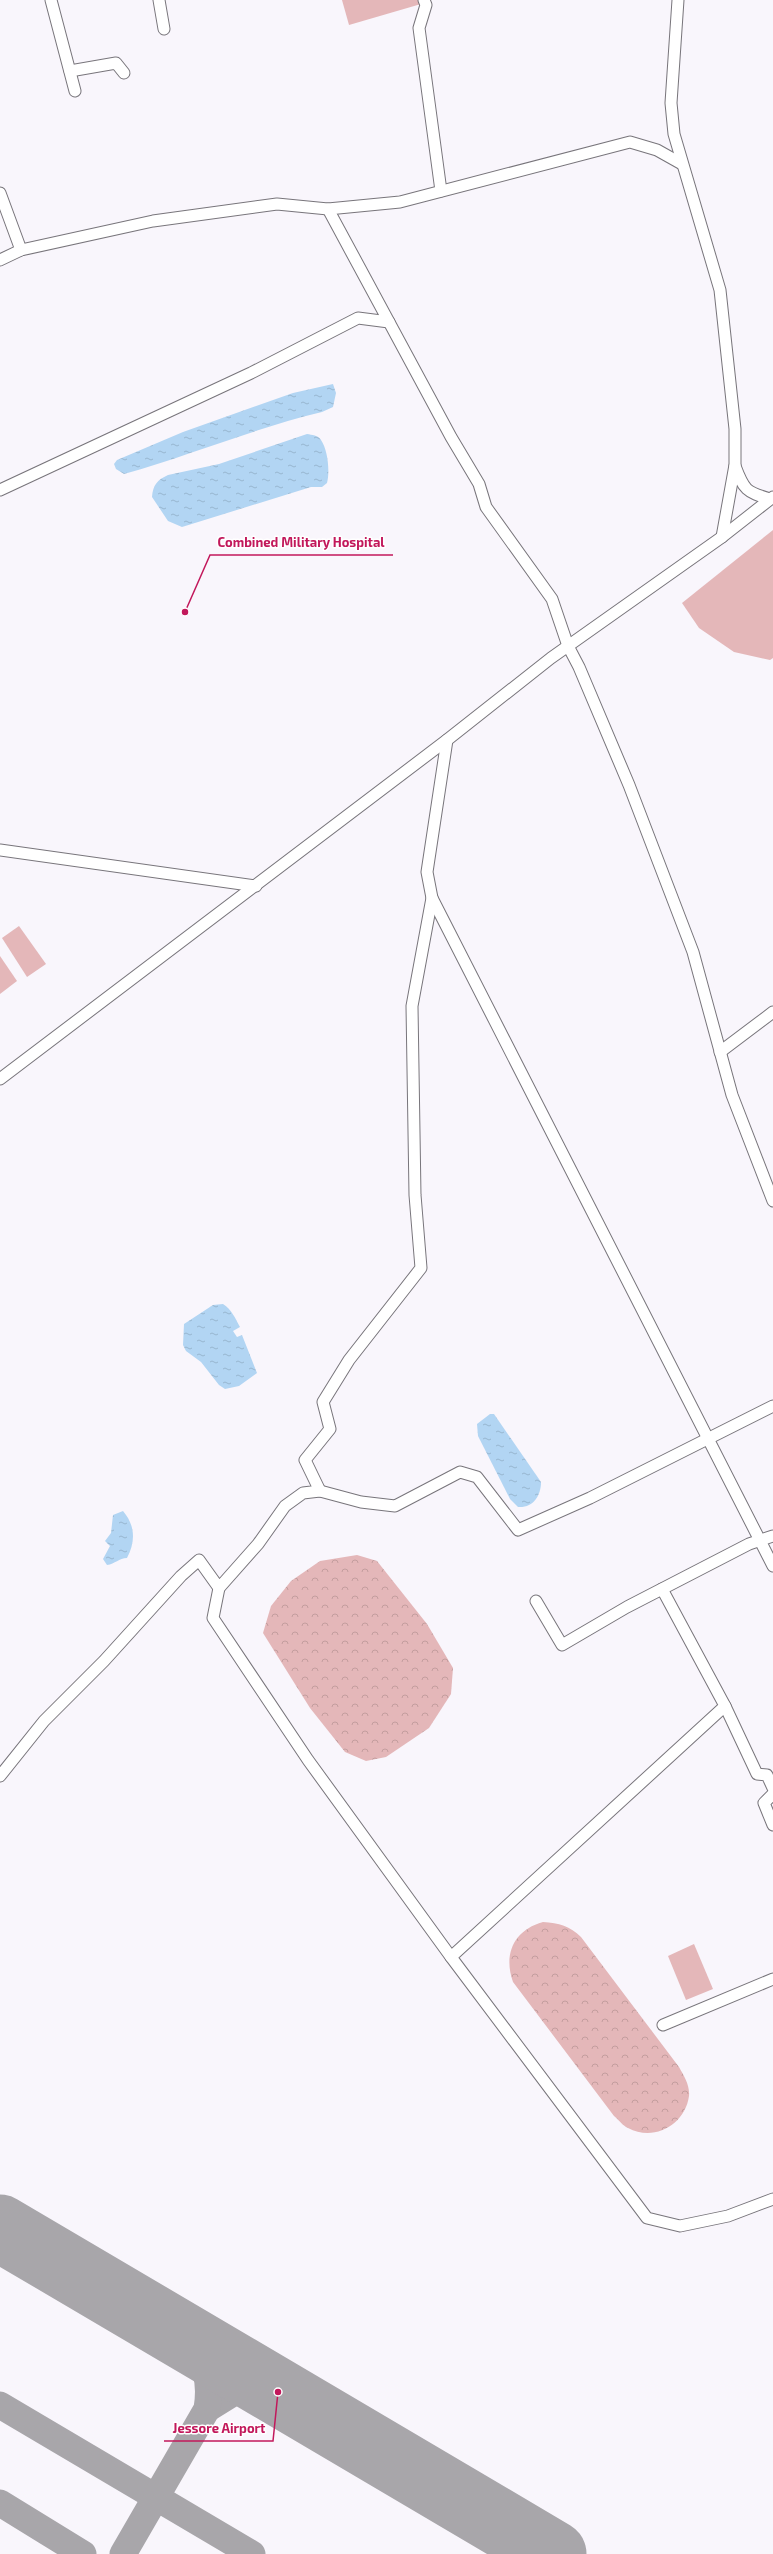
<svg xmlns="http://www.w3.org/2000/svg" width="773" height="2554" font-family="'Exo 2',sans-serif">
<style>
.park{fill:url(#park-crowns)}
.garden{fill:#e4b7b9}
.water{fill:url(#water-ripples)}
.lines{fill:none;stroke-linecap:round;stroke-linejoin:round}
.taxiway{stroke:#a8a6aa;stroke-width:27}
.runway{stroke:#a8a6aa;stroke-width:67}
.minor-casing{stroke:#78757b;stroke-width:13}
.minor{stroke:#fff;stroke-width:11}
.leader{fill:none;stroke:#c2185b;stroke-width:1.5}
.callout-dot{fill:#c2185b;stroke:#fff;stroke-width:1.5}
.callout-label{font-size:13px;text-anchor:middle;font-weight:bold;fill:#c2185b;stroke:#fff;stroke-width:3;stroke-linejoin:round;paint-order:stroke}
</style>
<defs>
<pattern id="park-crowns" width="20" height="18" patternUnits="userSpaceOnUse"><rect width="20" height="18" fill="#e4b7b9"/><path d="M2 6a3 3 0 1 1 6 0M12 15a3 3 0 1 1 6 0" fill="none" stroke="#c39d9e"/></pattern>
<pattern id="water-ripples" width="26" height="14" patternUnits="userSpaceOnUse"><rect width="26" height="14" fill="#b2d5f3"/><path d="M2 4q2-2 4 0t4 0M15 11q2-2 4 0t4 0" fill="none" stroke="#98b6d0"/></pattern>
</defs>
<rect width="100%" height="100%" fill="#f9f6fc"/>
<!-- park -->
<g class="park">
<path d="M357,1555L377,1561L427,1624L453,1668L451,1694L429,1728L386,1757L366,1761L345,1752L310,1708L263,1633L271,1606L291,1581L320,1561Z"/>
<path d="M543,1922C559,1923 570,1926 581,1937L679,2067C684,2076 690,2085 689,2096C685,2125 654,2142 628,2128C623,2126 619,2120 614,2116L513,1982C503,1954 514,1930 543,1922Z"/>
</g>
<!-- garden -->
<g class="garden">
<path d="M342,0H420L421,4L349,25Z"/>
<path d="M773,530V658L770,660L734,652L699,628L682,603Z"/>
<path d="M19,926L46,964L27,977L2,938Z"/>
<path d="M0,956L17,981L0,994Z"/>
<path d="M694,1944L713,1989L686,2000L668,1956Z"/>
</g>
<!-- water -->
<g class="water">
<path d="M333,384L336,393L333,407L322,412C255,428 191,455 124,474L116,469L114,464L117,460L183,432L293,393Z"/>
<path d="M307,434C312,435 318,435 321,440C328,450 330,472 327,483L322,487H311L182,527L168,521L152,497C153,485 157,480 168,475L219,464Z"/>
<path d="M223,1304C232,1310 235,1318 240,1327L233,1331L237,1337L242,1335L257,1373L239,1386L225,1389L219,1385L201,1362L186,1351L183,1345L184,1324L213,1305Z"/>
<path d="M490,1414H494L541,1482C541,1496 533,1508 518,1507L510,1499L478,1436L477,1424Z"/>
<path d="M123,1511C135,1525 136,1541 127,1558C119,1558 115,1564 107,1565L103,1559L110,1546L105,1541L111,1533L113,1515Z"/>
</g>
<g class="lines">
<!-- taxiway -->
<g class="taxiway">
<path d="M0,2405L252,2554"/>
<path d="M207,2409L236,2391L278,2392"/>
<path d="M0,2503L83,2554"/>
<path d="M493,2518L513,2554"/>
<path d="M123,2554L207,2409C212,2377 205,2365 187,2339"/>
</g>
<!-- runway -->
<path class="runway" d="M0,2228L553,2554"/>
<defs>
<g id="minor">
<path d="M51,0L75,91"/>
<path d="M159,0L164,29"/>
<path d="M424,0L426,5L419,28L441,191"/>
<path d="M678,0L671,103L674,134L720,290L735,429V465L722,537"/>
<path d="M70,71L116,63L124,73"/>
<path d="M0,193L21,250"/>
<path d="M0,260L21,250L153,221L277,204L328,209L400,202L630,142L657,150L682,164"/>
<path d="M389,322L451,437L479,484L486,507L552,599L568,646L579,667L629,785L693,952L732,1095L773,1201"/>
<path d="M735,466C744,490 746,492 770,499"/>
<path d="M0,490L251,373L358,318L389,322L328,209"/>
<path d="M0,850L256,886"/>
<path d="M432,898L773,1566"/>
<path d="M720,1052L773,1012"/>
<path d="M0,1079L447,740L551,658L722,537L773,497"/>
<path d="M320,1491L361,1502L395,1506L460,1472L477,1477L518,1530L590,1498L773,1406"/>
<path d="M219,1588L213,1618L308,1760L451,1957"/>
<path d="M662,1589L725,1706L451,1957L647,2218L680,2226L728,2216L773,2199"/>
<path d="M536,1601L562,1645L627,1607L749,1544L773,1536"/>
<path d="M725,1706L757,1774L767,1775L773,1788"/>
<path d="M0,1776L44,1721L104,1661L181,1576L199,1560L219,1588L258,1544L285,1506L303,1493L320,1491L305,1460L330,1429L323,1402L349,1360L421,1268L415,1195L412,1006L432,898L427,872L447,740"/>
<path d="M773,1794L764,1803L773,1825"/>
<path d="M663,2025L773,1979"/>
</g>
</defs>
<!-- minor casing -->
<use href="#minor" class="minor-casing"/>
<!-- minor -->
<use href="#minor" class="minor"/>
</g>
<!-- callouts -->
<path class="leader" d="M185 612L210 555H393M278 2392L273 2441H164"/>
<g class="callout-dot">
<circle cx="185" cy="612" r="4"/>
<circle cx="278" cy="2392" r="4"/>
</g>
<g class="callout-label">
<text x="301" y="547">Combined Military Hospital</text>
<text x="219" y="2433">Jessore Airport</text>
</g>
</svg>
